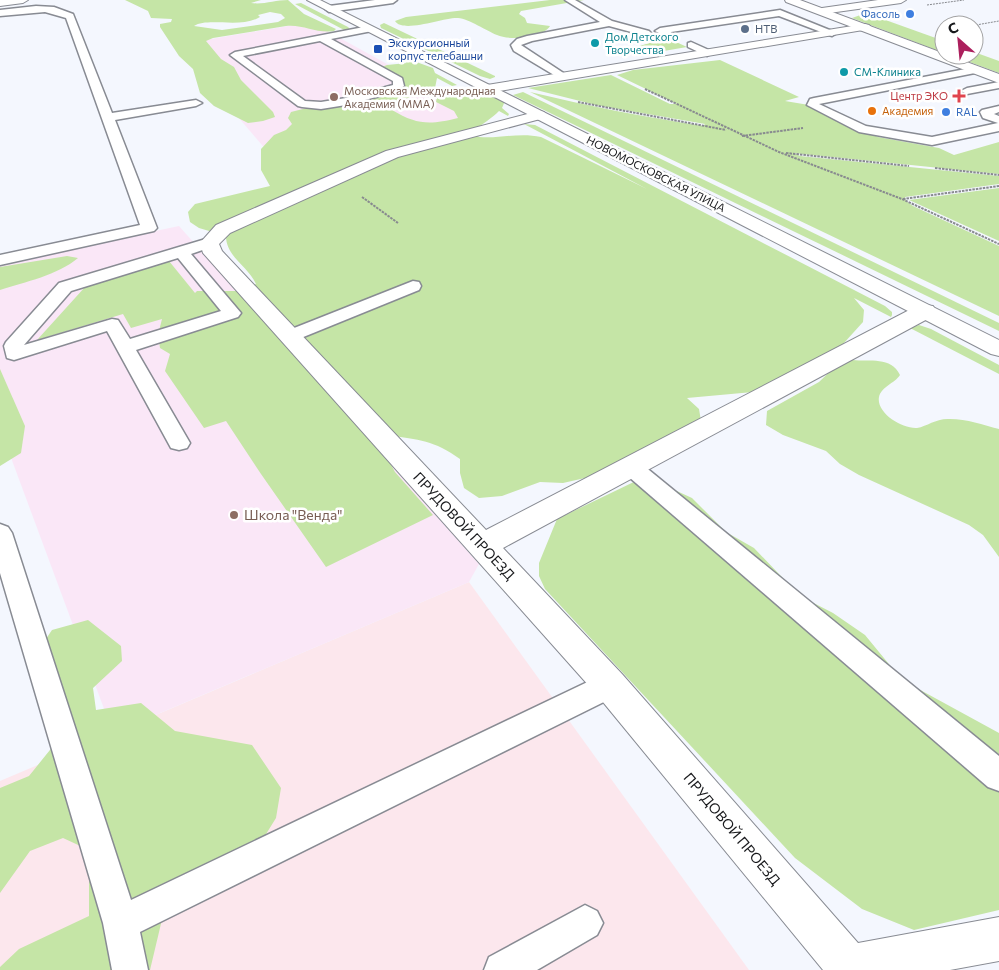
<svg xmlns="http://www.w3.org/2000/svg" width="999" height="970" font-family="Commissioner,sans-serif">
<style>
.industrial{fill:#fce7ed}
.education{fill:#fae7f7}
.green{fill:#c5e5a6;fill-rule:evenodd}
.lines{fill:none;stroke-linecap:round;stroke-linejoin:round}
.lane-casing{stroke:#888b93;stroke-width:3}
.street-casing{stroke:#888b93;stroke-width:2}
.secondary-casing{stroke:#888b93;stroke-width:2}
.path-far1{stroke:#888a8f;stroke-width:1;stroke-dasharray:2 1;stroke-linecap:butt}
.path{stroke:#888a8f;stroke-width:2;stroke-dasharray:2.5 1;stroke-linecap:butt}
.lane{fill:#fff;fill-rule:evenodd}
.street{fill:#fff;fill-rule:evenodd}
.secondary{fill:#fff;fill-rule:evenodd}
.shop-dot{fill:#3f7fe0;stroke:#fff;stroke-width:2}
.service-dot{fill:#5c6f8a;stroke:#fff;stroke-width:2}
.culture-dot{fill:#0f9aa8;stroke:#fff;stroke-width:2}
.transit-dot{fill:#1a4fb4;stroke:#fff;stroke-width:2}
.health-dot{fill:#e0444e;stroke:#fff;stroke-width:2}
.education-dot{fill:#8d6e63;stroke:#fff;stroke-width:2}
.food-dot{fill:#e8710a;stroke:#fff;stroke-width:2}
.labels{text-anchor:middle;stroke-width:5;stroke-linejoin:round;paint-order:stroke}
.far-shop-label{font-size:11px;fill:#366cbe;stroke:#fff;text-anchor:end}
.far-service-label{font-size:11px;fill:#4e5e75;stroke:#fff;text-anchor:start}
.far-culture-label{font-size:11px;fill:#0d838f;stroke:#fff;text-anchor:start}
.far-transit-label{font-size:11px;fill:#164399;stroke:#fff;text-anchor:start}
.far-education-label{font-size:11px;fill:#785e54;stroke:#fff;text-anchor:start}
.far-health-label{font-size:11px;fill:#be3a42;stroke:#fff;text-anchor:end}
.far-food-label{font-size:11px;fill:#c56008;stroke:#fff;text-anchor:start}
.far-street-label{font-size:11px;fill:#18191c;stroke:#fff}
.education-label{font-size:14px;fill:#785e54;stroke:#fff;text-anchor:start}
.street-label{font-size:14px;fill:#18191c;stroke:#fff}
</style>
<rect width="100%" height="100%" fill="#f4f7fe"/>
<!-- industrial -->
<path class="industrial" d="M469,582L749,970H0V781Z"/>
<!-- education -->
<g class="education">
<path d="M311,22L483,117L292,180L176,45Z"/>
<path d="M179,226L479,564L469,582L113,733L0,428V264Z"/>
</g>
<!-- green -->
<g class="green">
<path d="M125,0H261L251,3C263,5 275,0 288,0L304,14L336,29L334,31C317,34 303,24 286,26L213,38L206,41L221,59L234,67L241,80L273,112L275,117L263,121L248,123L214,106L200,93L193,69L179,56L160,27V24L171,22L172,19L151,18L148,11ZM270,12L281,14L285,18L278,22L222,30L194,26C208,17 241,29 260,17L258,15Z"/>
<path d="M550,0H584L521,11L519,14L525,18L527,23L550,26C543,38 510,41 497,35C487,31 469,19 458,18C444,17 403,34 395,21L406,17Z"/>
<path d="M301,3L348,27L350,29L346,31L295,4Z"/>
<path d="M866,13L944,41V53L852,18Z"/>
<path d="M384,23L495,76V77L490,79L480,76L381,28L380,25Z"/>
<path d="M661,35L687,47L652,53L640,46L655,41L646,38Z"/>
<path d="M974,52L999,61V73L951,55H974Z"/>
<path d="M408,59L433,68L435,73L457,85L452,86L437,78L435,88L391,104L392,110C417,125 430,125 458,118L454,111L436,102L437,97L447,93L462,92L459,90L465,89C477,95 492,95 505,101L502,108L509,114L508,116L499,111C493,118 481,124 473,132L479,137C500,139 519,132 541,137L647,189L524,124L535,125L885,306L892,312V315L891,317L854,298L864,310L863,322L834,354L764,391L687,398L699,409L701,421L694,434L585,478L563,483L540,482L502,496L479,498L464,488L460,473V459C434,440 419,440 388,435L382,448L395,472L433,515L326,567L261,474L226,421L204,428L165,371L170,354L160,348L158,335L162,319L131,328L123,314L37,340L85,287L169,261L195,293L197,291H239L256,284C248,266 226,257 226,236L199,228L190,222L188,212L195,204L270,186L261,170V149L274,135L286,130L292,124L288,118L291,112L394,86L395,81L377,69L387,65L407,63L403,60Z"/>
<path d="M720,60L799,97L785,101L809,105L878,137L939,148L954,155L999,142V174L793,153L800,156L999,176V184L905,197L906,201L913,206L999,246V316L530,92C588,106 645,117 703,126L705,124L596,105L528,88L611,75L670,104H677L617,75L633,70Z"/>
<path d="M523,92L999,323V331L513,95Z"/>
<path d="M999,188V241L909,200Z"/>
<path d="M67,256L78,258C58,275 25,282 0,290V267Z"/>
<path d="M919,325L931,329L999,365V374L910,328Z"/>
<path d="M852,360C870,362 891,356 900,375C895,383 881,387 879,397C876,413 902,429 917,428C928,426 936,418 950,419C967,419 983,425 999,429V557L983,535L969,525L859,475L840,464L826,451L783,435L766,425L767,411L819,382L840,362Z"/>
<path d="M0,369L25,426L21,453L0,466Z"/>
<path d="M640,479L655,481L692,498L726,532L754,548L800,596L833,613L865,635L902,680L999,733V910L914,930L862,909L795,858L545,589L539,576V563L557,519Z"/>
<path d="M88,620L121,646L122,661L93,688L96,710L141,703L175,731L252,745L281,788L276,818L258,847L164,911L150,970H0V967L19,949L89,916V850L63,838L30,851L0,893V788L29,776L58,740L31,661L52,630Z"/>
</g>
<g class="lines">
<defs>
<g id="lane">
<path d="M375,0H397L393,3L329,12L325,9L329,6Z"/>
<path d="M565,0H575L612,21L649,31L651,33L646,36L609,26L532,41L521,45L568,76L567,78H559L514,51L511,45L517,39L527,36L600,22Z"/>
<path d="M36,6L54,7L73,14L112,113L196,100L202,103L196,106L115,120L157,228L154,231L0,265V255L140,225L66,18L45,12L0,16V10Z"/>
<path d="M780,10L837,33L832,36L829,35L779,16L671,32L670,36L667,37L655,31L660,28Z"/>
<path d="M369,26L374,29L372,31L331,39L402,78L404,86L395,92L346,105L321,109L302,107L298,106L230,55L235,52ZM320,41L393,81V85L346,98L321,102L305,101L243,56Z"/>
<path d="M691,42L711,51L712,53L707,56L688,47V43Z"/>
<path d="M976,67L981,70L980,72L819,104L866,126L932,137L998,123L983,118L980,112L982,110L999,106V112L994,114L999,116V131L932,145L859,132L807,105L810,99L814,98Z"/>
<path d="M999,82V88L967,94L961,91L967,88Z"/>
<path d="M209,238L214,240L217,243L214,246L191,254L241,313L238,317L136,350L190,443L187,448L179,450L171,448L107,331L14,360L7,358L4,346L6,342L59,283ZM178,258L221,311L130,339L118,320L112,319L24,345L71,291Z"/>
<path d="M413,281L419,282L421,286L419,290L296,340L290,341L284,340L281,336L284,332Z"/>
<path d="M630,458L638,461L999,756V791L988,787L622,471L619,466L622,461Z"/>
<path d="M0,524L8,527L12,533L131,900L600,676L610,672L620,676L624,685L620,694L140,932L148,970H112L103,923L0,573Z"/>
<path d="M585,905L597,911L603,923L597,935L537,970H484L489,957Z"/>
</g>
<g id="street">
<path d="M878,0H906L901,3L822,14L817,11L822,8Z"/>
<path d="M865,24L869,25L871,27L869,29L487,93L480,89L487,85Z"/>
<path d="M539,111L544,112L546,115L544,118L398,157L230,233L219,244L222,251L486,530L917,306L925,305L933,306L936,311L933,316L503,548L622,674L858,943L999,917V961L950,970H823L598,696L203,253L200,243L216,225L386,151Z"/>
</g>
<g id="secondary">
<path d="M0,0H28L23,3L0,6Z"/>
<path d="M307,0H320L999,340V356L991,354Z"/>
<path d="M785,0H800L999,74V83L786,2Z"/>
</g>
</defs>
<!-- lane casing -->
<use href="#lane" class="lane-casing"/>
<!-- street casing -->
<use href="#street" class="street-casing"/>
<!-- secondary casing -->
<use href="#secondary" class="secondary-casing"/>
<!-- path-far1 -->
<g class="path-far1">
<path d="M927,5L964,0"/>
<path d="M976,25L999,21"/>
</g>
<!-- path -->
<g class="path">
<path d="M645,89L779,152L902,199L999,244"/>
<path d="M578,102L726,130"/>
<path d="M742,136L803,128"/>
<path d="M786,153L909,166"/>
<path d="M935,168L999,175"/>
<path d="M362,197L398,223"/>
<path d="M903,199L999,186"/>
</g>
<!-- lane -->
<use href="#lane" class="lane"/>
<!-- street -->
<use href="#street" class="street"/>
<!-- secondary -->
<use href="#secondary" class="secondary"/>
</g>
<!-- markers -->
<g class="shop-dot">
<circle cx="910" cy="14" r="5"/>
<circle cx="946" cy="112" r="5"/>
</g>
<circle class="service-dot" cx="745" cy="29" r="5"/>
<g class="culture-dot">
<circle cx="595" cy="43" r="5"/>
<circle cx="844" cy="72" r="5"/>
</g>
<rect class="transit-dot" x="373" y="44" width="10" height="10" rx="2.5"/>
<path class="health-dot" d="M956.5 88.5h5v5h5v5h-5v5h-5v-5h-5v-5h5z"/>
<g class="education-dot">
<circle cx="334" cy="97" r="5"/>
<circle cx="234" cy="515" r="5"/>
</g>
<circle class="food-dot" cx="872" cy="111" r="5"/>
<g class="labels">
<!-- far-shop labels -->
<g class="far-shop-label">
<text x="900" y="18">Фасоль</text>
<text x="956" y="116" text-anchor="start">RAL</text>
</g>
<!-- far-service labels -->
<g class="far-service-label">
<text x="755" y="33">НТВ</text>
</g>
<!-- far-culture labels -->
<g class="far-culture-label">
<text x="605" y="41">Дом Детского<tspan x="605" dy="13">Творчества</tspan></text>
<text x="854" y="76">СМ-Клиника</text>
</g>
<!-- far-transit labels -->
<g class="far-transit-label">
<text x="388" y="47">Экскурсионный<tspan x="388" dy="13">корпус телебашни</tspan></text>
</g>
<!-- far-education labels -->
<g class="far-education-label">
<text x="344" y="95">Московская Международная<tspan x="344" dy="13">Академия (ММА)</tspan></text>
</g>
<!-- far-health labels -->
<g class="far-health-label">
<text x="948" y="100">Центр ЭКО</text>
</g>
<!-- far-food labels -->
<g class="far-food-label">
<text x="882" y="115">Академия</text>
</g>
<!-- far-street labels -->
<g class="far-street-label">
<text transform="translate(656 174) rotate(27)" y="4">НОВОМОСКОВСКАЯ УЛИЦА</text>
</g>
<!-- education labels -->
<g class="education-label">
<text x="244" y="520">Школа "Венда"</text>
</g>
<!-- street labels -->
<g class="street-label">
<text transform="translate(464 526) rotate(47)" y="5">ПРУДОВОЙ ПРОЕЗД</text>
<text transform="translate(732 829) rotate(50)" y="5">ПРУДОВОЙ ПРОЕЗД</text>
</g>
</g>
<!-- north arrow -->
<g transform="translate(959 40) rotate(333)"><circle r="24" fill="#ffffff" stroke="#a3a3a4"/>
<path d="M0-4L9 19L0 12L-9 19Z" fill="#ac1f5d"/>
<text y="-8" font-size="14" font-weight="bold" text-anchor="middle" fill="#18191c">С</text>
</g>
</svg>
